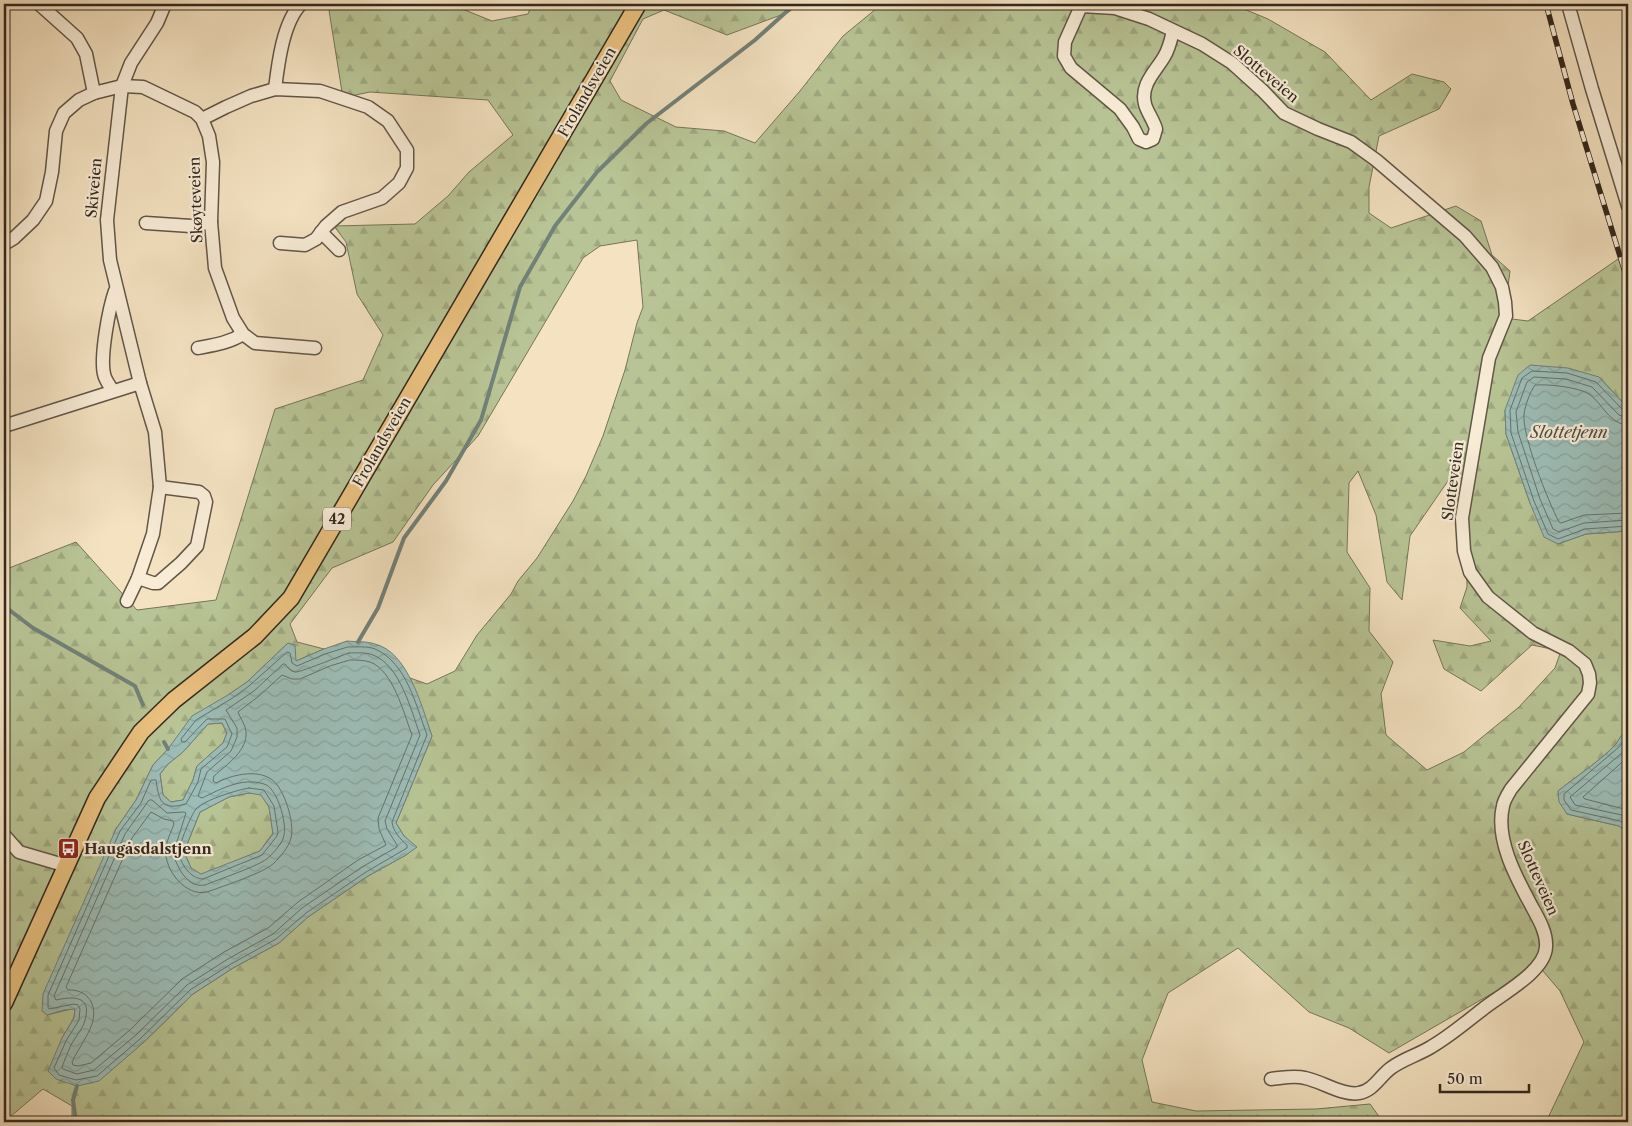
<svg xmlns="http://www.w3.org/2000/svg" width="1632" height="1126" font-family="'Libre Caslon Text',serif">
<style>
.forest{fill:url(#forest-firs);stroke:#75765a;fill-rule:evenodd}
.water{fill:url(#water-waves);stroke:#72817a;fill-rule:evenodd}
.lines{fill:none;stroke-linecap:round;stroke-linejoin:round}
.shore{stroke:#67726b;stroke-width:1}
.stream{stroke:#72817a;stroke-width:4}
.minor-casing{stroke:#625648;stroke-width:15}
.major-casing{stroke:#32281f;stroke-width:19}
.minor{stroke:#f8ecd7;stroke-width:12}
.major{stroke:#eac180;stroke-width:16}
.rail-casing{stroke:#32281f;stroke-width:5.5}
.rail{stroke:#f8ecd7;stroke-width:4;stroke-dasharray:11;stroke-linecap:butt}
.labels{text-anchor:middle;stroke-width:4.5;stroke-linejoin:round;paint-order:stroke}
.shield{fill:#f8ecd7;stroke:#6d6356;stroke-width:1}
.shield-label{font-size:14px;font-weight:bold;fill:#32281f}
.street-label{font-size:15px;fill:#32281f;stroke:#f8ecd7}
.poi-label{font-size:15px;font-weight:bold;fill:#32281f;stroke:#f8ecd7;text-anchor:start}
.water-label{font-size:16px;font-style:italic;fill:#4c4d45;stroke:#f8ecd7}
</style>
<defs>
<pattern id="forest-firs" width="22" height="20" patternUnits="userSpaceOnUse" patternTransform="scale(1.25)"><rect width="22" height="20" fill="#b8c495"/><path d="M5 1l3.5 6h-7zM16 11l3.5 6h-7z" fill="#9fa880"/></pattern>
<pattern id="water-waves" width="16" height="10" patternUnits="userSpaceOnUse" patternTransform="scale(1.25)"><rect width="16" height="10" fill="#9cbdb7"/><path d="M0 5q4-4 8 0t8 0" fill="none" stroke="#87a29d"/></pattern>
</defs>
<rect width="100%" height="100%" fill="#f4e2c1"/>
<filter id="stains"><feTurbulence type="fractalNoise" baseFrequency=".004" numOctaves="4"/><feColorMatrix values="0 0 0 0 .2 0 0 0 0 .09 0 0 0 0 .02 0 0 0 .5 -.17"/></filter>
<radialGradient id="worn" r=".72"><stop offset=".6" stop-color="#630" stop-opacity="0"/><stop offset="1" stop-color="#630" stop-opacity=".3"/></radialGradient>
<!-- forest -->
<g class="forest">
<path d="M328,4H450L492,21L528,14L532,4H798L789,12L727,35L664,10L643,19L610,81L621,100L676,127L724,131L755,143L800,91L843,36L882,4H1232L1268,19L1325,52L1371,100L1412,74L1444,82L1451,89L1439,109L1379,136L1369,187V213L1391,228L1456,206L1481,221L1492,255L1510,271L1504,318L1528,321L1621,257L1628,283V408L1599,377L1505,410L1506,434L1530,503L1558,544L1586,534L1628,531V729C1622,734 1620,738 1616,744C1603,759 1574,778 1558,791L1567,814L1619,826L1628,833V1122H1546L1584,1042L1560,991L1537,964L1498,990L1389,1053L1349,1028L1309,1012L1238,948L1168,993L1142,1060L1152,1102L1196,1111L1316,1109L1370,1104L1383,1122H72V1106L43,1089L4,1122V570L76,542L137,610L216,600L275,409L363,380L383,335L357,294L346,242L334,226L415,224L448,196L469,172L513,135L488,100L370,92L346,97L342,92ZM637,240L643,307L637,323L625,370L603,436L586,476L573,501L537,558L518,581L511,594L477,635L455,671L427,684L410,678L432,736L396,823L404,836L416,847L406,855L368,876L308,917L279,943L233,968L193,994L143,1043L62,1038L74,1018L75,1008L47,1015L116,829L136,800L153,765L168,749L228,695L247,682L288,643L296,661L324,649L297,642L290,624L332,568L393,542L433,485L478,436L583,258L600,246ZM1358,471L1376,515L1387,582L1402,600L1410,536L1450,478H1465L1467,587L1460,608L1491,641L1470,646L1433,640L1444,669L1481,691L1532,645L1561,651L1555,668L1519,707L1464,752L1427,770L1386,735L1381,694L1393,662L1369,631L1370,588L1347,552L1349,483Z"/>
<path d="M222,723L227,733L223,743L197,766L193,780L183,800L171,802L163,795L160,774L168,764L183,752L208,724Z"/>
<path d="M249,793L261,794L269,807L273,833L260,851L201,875L191,868L184,852L200,812L229,797Z"/>
</g>
<!-- water -->
<g class="water">
<path d="M1530,365L1568,368L1599,377L1628,408V531L1586,534L1558,544L1544,537L1530,503L1506,434L1505,410L1518,375Z"/>
<path d="M347,641C356,642 366,641 375,644C408,652 422,707 432,736L396,823L404,836L417,847L406,855L368,876L308,917L279,943L233,968L193,994L143,1043L99,1081L77,1086L56,1079L48,1071L62,1038L74,1018L75,1009L64,1010L47,1015L42,1011L43,994L116,829L136,800L153,765L168,749L192,716L228,695L247,682L288,643L295,645L296,661L324,649ZM222,723L227,733L223,743L197,766L193,780L183,800L171,802L163,795L160,774L168,764L183,752L208,724ZM249,793L261,795L269,807L273,834L260,851L201,874L191,868L184,852L200,812L229,797Z"/>
<path d="M1628,729V833L1619,826L1567,814L1559,802L1558,791C1574,778 1603,759 1616,744C1620,738 1622,734 1628,729Z"/>
</g>
<g class="lines">
<!-- shore -->
<g class="shore">
<path d="M1628,411L1623,410L1596,382L1567,373L1532,371L1522,378L1510,410L1511,433L1534,501L1548,534L1558,539L1585,529L1628,526"/>
<path d="M1628,418L1619,415L1592,387L1566,379L1534,377L1527,382L1516,412L1518,432L1540,499L1553,529L1559,532L1584,523L1628,520"/>
<path d="M1628,425C1609,424 1603,404 1589,394C1578,387 1548,384 1535,385C1530,392 1525,406 1524,414C1522,436 1548,501 1559,522L1561,523L1584,515L1628,513"/>
<path d="M348,647C356,647 368,646 375,649C407,663 416,706 427,735L392,822C393,831 400,839 407,845V848L366,872L306,913L276,939L231,964L190,990L140,1039L97,1076L76,1080L59,1075L54,1068L66,1041L79,1020L80,1009L78,1005L74,1004L49,1009L48,1007V995L120,831L141,803L151,780H156C159,801 161,811 186,804L198,782L201,769L227,747L232,734L225,719H207L185,742H182L181,739L196,720L231,699L249,686L287,652L290,653L292,663L297,666L325,654Z"/>
<path d="M349,653C356,653 366,652 373,655C400,665 411,710 420,735L385,821L387,829L397,845V847L362,867L302,908L273,934L228,959L187,985L136,1035L94,1070L77,1074L63,1069L62,1067C65,1059 68,1052 71,1045C75,1037 83,1029 85,1020C92,996 74,996 56,1000L54,996L125,834L149,800H152L167,813L184,812L186,813L173,854C178,868 187,888 205,885C217,880 262,865 269,857C274,852 283,843 284,835C287,823 277,787 264,784C242,777 221,789 202,798L198,796L207,772L231,751L237,737V728L226,710L254,691L283,664H285C288,668 290,671 295,672C299,673 340,656 349,653Z"/>
<path d="M350,660C356,660 364,660 370,662C393,670 404,714 412,735L378,818L379,829L386,845L358,860L298,902L268,928L224,952L182,979L131,1029L91,1063L78,1066L73,1065L72,1062C78,1049 88,1036 92,1024C98,1005 88,989 68,990L66,987L132,838L151,812L164,819L173,821L174,824C171,832 166,842 166,850C164,870 186,897 207,892C221,887 266,872 274,863C280,857 289,847 291,838C295,823 284,787 271,779C256,769 231,775 216,783L213,781L214,776C227,764 248,751 246,731C245,724 240,718 238,712L259,696L282,675L292,679H300L330,666Z"/>
<path d="M1628,736L1619,747L1564,794V800L1571,810L1620,821L1628,826"/>
<path d="M1628,744L1623,752L1570,797L1575,805L1622,815L1628,819"/>
<path d="M1628,757L1583,797L1585,799L1628,810"/>
<path d="M249,788L264,790L274,806L278,832L277,836L262,855L203,879C191,879 180,864 179,852C179,845 191,815 196,809C204,800 237,790 249,788Z"/>
</g>
<!-- stream -->
<g class="stream">
<path d="M4,606L33,628L135,686L143,705"/>
<path d="M358,642L378,608L404,538L446,481L481,420L520,287L555,226L597,172L647,123L755,40L795,4"/>
<path d="M164,742L168,749"/>
<path d="M76,1122L73,1100L77,1086"/>
</g>
<defs>
<g id="minor">
<path d="M39,4L77,38L86,54L94,93"/>
<path d="M1076,4L1081,6L1115,8L1149,19L1202,44L1232,63L1263,91L1284,113L1318,129L1351,142L1376,160L1465,236L1492,267L1502,287L1505,302L1506,316L1489,358L1462,518L1464,551L1470,572L1488,597L1533,633L1569,651L1585,664L1589,674L1590,683L1588,694L1511,789C1508,794 1504,800 1503,806C1495,839 1516,877 1531,905C1538,918 1547,932 1546,947C1545,972 1500,995 1483,1009C1466,1022 1450,1036 1431,1047C1418,1055 1403,1059 1391,1068C1380,1076 1373,1091 1359,1093C1343,1096 1321,1081 1305,1078C1294,1075 1282,1078 1271,1079"/>
<path d="M1568,4L1592,89L1628,206"/>
<path d="M1081,6L1065,42L1064,56L1071,68L1120,109L1133,127L1139,139L1146,142L1153,139L1156,129C1154,121 1146,110 1145,104C1140,85 1155,72 1164,57C1169,49 1171,40 1173,31"/>
<path d="M275,89C278,64 283,22 301,4"/>
<path d="M202,119L226,107L251,96L275,89L320,91L368,107L388,121L407,150V168L399,183L382,198L342,212L326,226L316,239L305,245L280,243"/>
<path d="M146,223L191,226L211,222"/>
<path d="M321,232L339,250"/>
<path d="M4,244L14,238L33,220L46,201L52,172L56,131L64,113L79,100L94,93L122,86L143,87L195,112L202,119L209,136L213,162L211,222L215,268L233,318L243,334L255,343L315,348"/>
<path d="M198,348C214,345 229,343 243,334"/>
<path d="M113,391C110,386 105,380 104,374C100,356 109,308 115,291"/>
<path d="M4,426L140,383"/>
<path d="M138,578L153,583H158L181,563L197,546L206,502L204,496L199,492L160,487"/>
<path d="M127,601L138,578L153,534L160,487L155,432L140,383L110,260L107,220L122,86L131,63L157,23L165,4"/>
<path d="M4,835L19,852L67,866"/>
</g>
<path id="major" d="M4,1003L97,798L141,732L174,700L255,636L291,598L638,4"/>
</defs>
<!-- minor casing -->
<use href="#minor" class="minor-casing"/>
<!-- major casing -->
<use href="#major" class="major-casing"/>
<!-- minor -->
<use href="#minor" class="minor"/>
<!-- major -->
<use href="#major" class="major"/>
<defs>
<path id="rail" d="M1546,4L1573,104L1628,282"/>
</defs>
<!-- rail casing -->
<use href="#rail" class="rail-casing"/>
<!-- rail -->
<use href="#rail" class="rail"/>
</g>
<!-- icons -->
<defs>
<symbol id="bus-square" viewBox="-11 -11 22 22"><rect x="-9" y="-9" width="18" height="18" rx="4" fill="#8f2418" stroke="#f8ecd7"/><path d="M-5-6H5V4H4V6H2V4H-2V6H-4V4H-5ZM-3.5-4V0h7V-4ZM-3.5 1.2v1.5H-2V1.2ZM2 1.2v1.5H3.5V1.2Z" fill="#fff"/></symbol>
</defs>
<g fill-rule="evenodd">
<use href="#bus-square" x="56" y="836" width="25" height="25"/>
</g>
<g class="labels">
<!-- shield labels -->
<rect class="shield" x="323" y="507.5" width="28" height="23" rx="4"/>
<g class="shield-label">
<text x="337" y="524">42</text>
</g>
<!-- street labels -->
<g class="street-label">
<text transform="translate(1266 74) rotate(40)" y="5">Slotteveien</text>
<text transform="translate(587 92) rotate(-60)" y="5">Frolandsveien</text>
<text transform="translate(94 188) rotate(-85)" y="5">Skiveien</text>
<text transform="translate(196 200) rotate(-92)" y="5">Skøyteveien</text>
<text transform="translate(382 442) rotate(-60)" y="5">Frolandsveien</text>
<text transform="translate(1453 481) rotate(-82)" y="5">Slotteveien</text>
<text transform="translate(1538 878) rotate(66)" y="5">Slotteveien</text>
</g>
<!-- poi labels -->
<g class="poi-label">
<text x="84" y="854">Haugåsdalstjenn</text>
</g>
<!-- water labels -->
<g class="water-label">
<text x="1569" y="438">Slottetjenn</text>
</g>
</g>
<!-- margin -->
<rect width="1632" height="1126" fill="none" stroke="#f4e2c1" stroke-width="20"/>
<rect x="5" y="5" width="1622" height="1116" fill="none" stroke="#32281f" stroke-width="2.5"/>
<rect x="10" y="10" width="1612" height="1106" fill="none" stroke="#32281f"/>
<!-- scale -->
<path d="M1440 1084v8h89v-8" fill="none" stroke="#32281f" stroke-width="2.5"/>
<text x="1447" y="1084" font-size="15" fill="#32281f" stroke="#f8ecd7" stroke-width="4" paint-order="stroke">50 m</text>
<rect width="100%" height="100%" filter="url(#stains)"/>
<rect width="100%" height="100%" fill="url(#worn)"/>
</svg>
